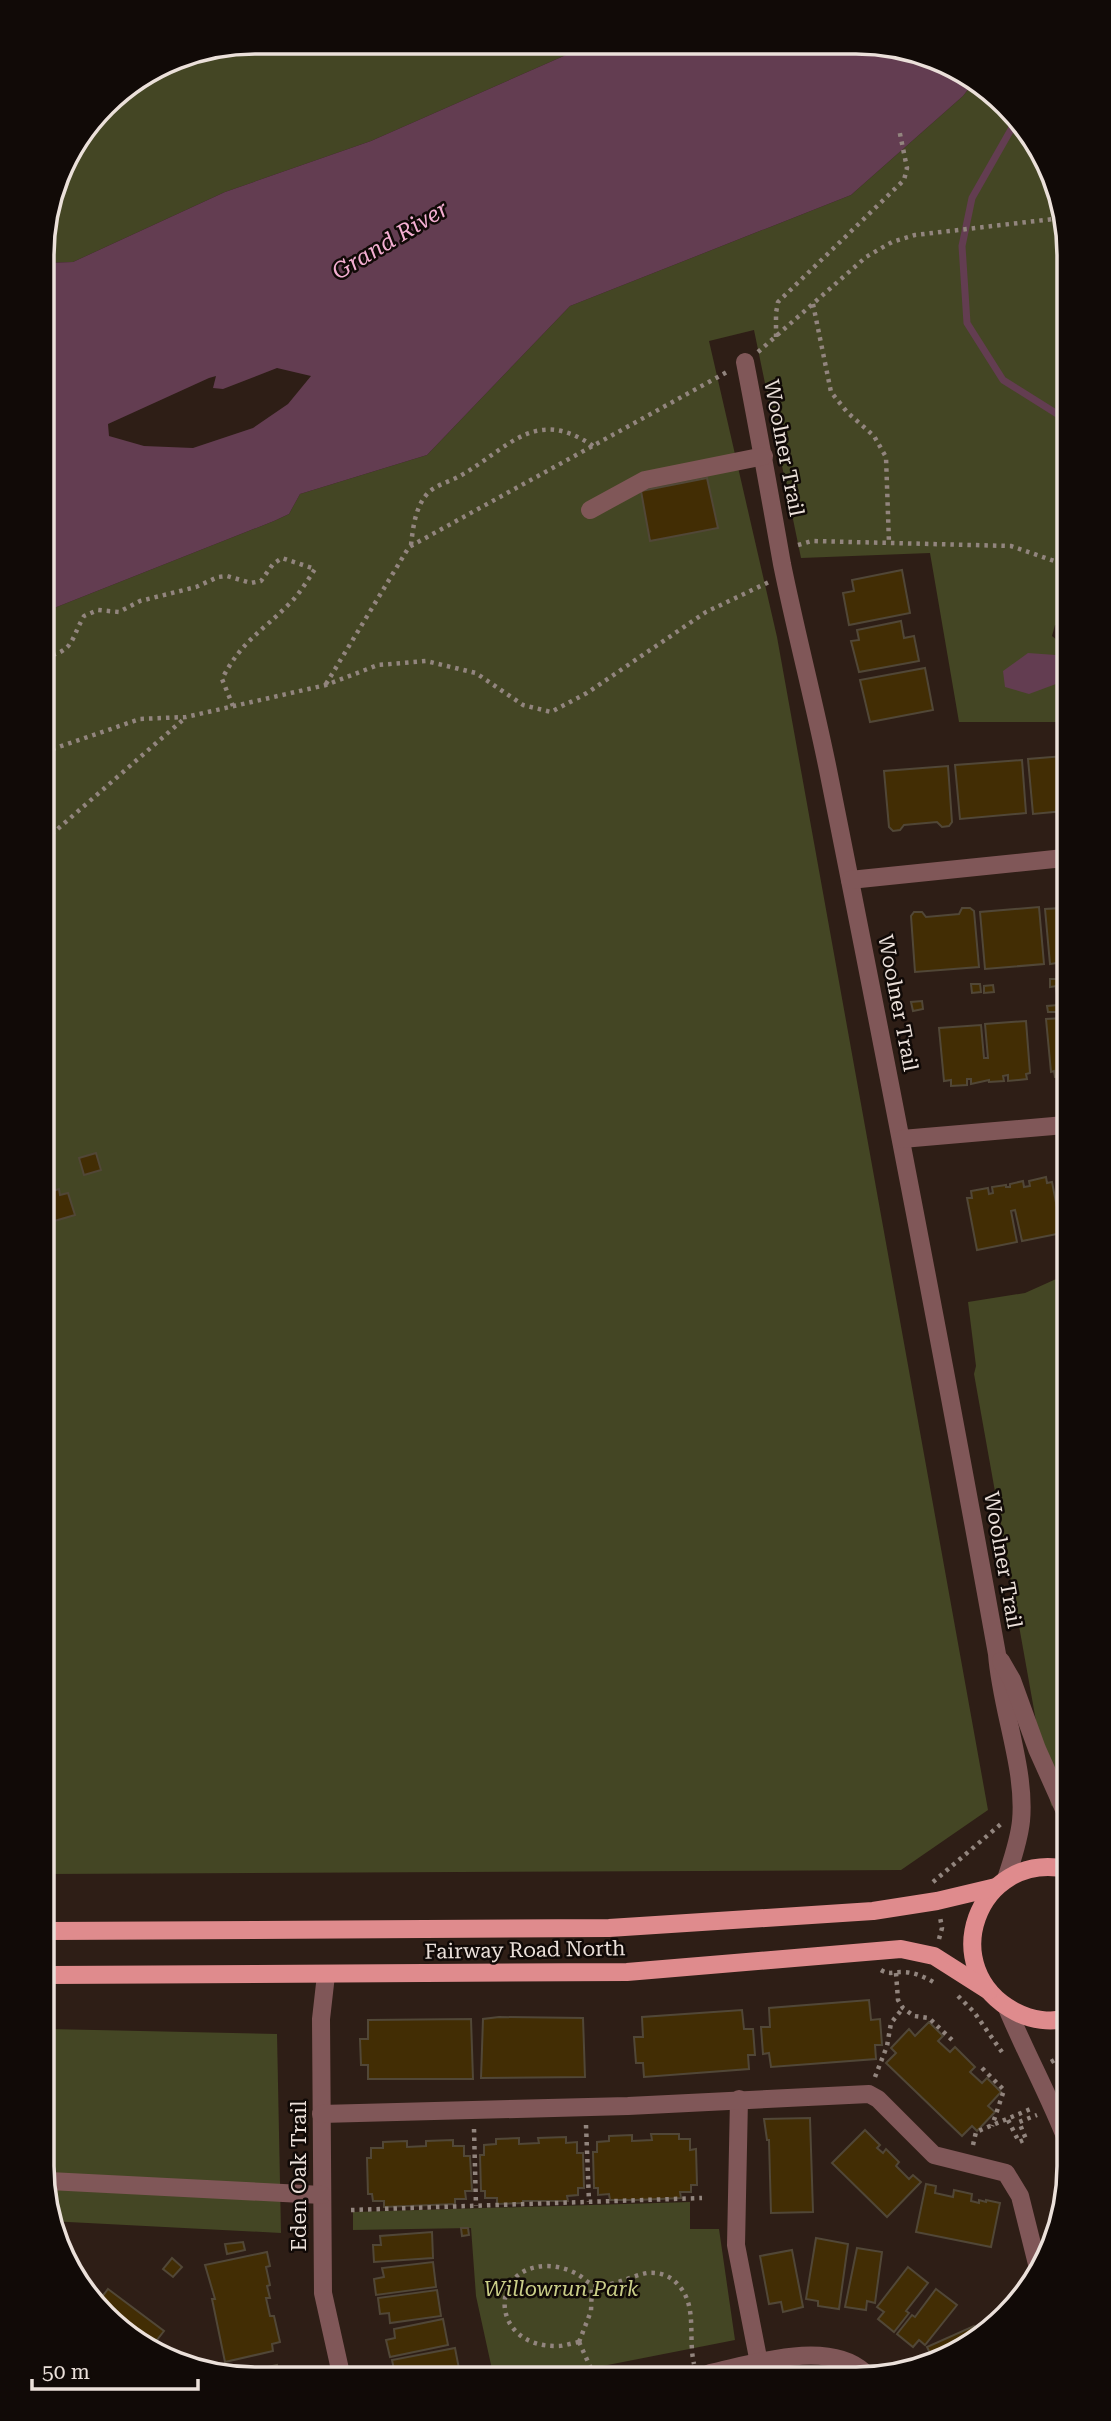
<svg xmlns="http://www.w3.org/2000/svg" width="1111" height="2421" font-family="'Roboto Serif',serif">
<style>
.green{fill:#444624}
.water{fill:#633d51;fill-rule:evenodd}
.lines{fill:none;stroke-linecap:round;stroke-linejoin:round}
.stream{stroke:#633d51;stroke-width:7}
.building{fill:#422d04;stroke:#514737;stroke-width:2}
.path{stroke:#92857e;stroke-width:4.5;stroke-dasharray:3.5 5;stroke-linecap:butt}
.minor{stroke:#805758;stroke-width:18}
.major{stroke:#df8b8d;stroke-width:18}
.labels{text-anchor:middle;stroke-width:5;stroke-linejoin:round;paint-order:stroke}
.street-label{font-size:21px;fill:#ebe0da;stroke:#110a07}
.park-label{font-size:21px;font-style:italic;fill:#cace88;stroke:#110a07}
.water-label{font-size:23px;font-style:italic;fill:#f4afd2;stroke:#110a07}
.rim{fill:none;stroke:#ebe0da;stroke-width:3.5}
</style>
<rect width="100%" height="100%" fill="#2e1e16"/>
<!-- green -->
<g class="green">
<path d="M255,42L591,44L371,141L225,192L73,262L43,263L42,240L64,161L114,95L174,58Z"/>
<path d="M973,83L997,95L1040,148L1062,199L1063,626L1055,625L1052,636L1063,645V722H959L930,553L801,558L754,330L709,341L777,637L988,1810L901,1870L48,1874L44,612L274,521L289,514L300,494L427,455L570,306L851,195L963,96Z"/>
<path d="M1065,1275L1067,1821L1051,1805L974,1374L976,1366L968,1302L1025,1293Z"/>
<path d="M49,2029L277,2034L281,2233L49,2221Z"/>
<path d="M690,2202V2229H719L735,2340L567,2373L493,2374L476,2296L471,2228L353,2230V2212Z"/>
</g>
<!-- water -->
<g class="water">
<path d="M591,44L897,46L973,83L963,96L851,195L570,306L427,455L300,494L289,514L274,521L44,612L43,263L73,262L225,192L371,141ZM277,368L311,376L288,404L253,428L193,448L144,446L109,436L108,424L209,378L216,376L213,388L223,389Z"/>
<path d="M1028,653L1056,655L1062,670L1056,684L1029,694L1005,687L1003,671Z"/>
</g>
<g class="lines">
<!-- stream -->
<path class="stream" d="M1017,119L972,198L962,246L967,323L1003,380L1062,417"/>
</g>
<!-- building -->
<g class="building">
<path d="M707,478L718,528L650,541L641,491Z"/>
<path d="M902,570L910,613L849,625L843,593L854,591L852,580Z"/>
<path d="M901,621L904,638L914,636L919,661L859,672L851,641L859,640L857,630Z"/>
<path d="M925,668L933,710L870,722L860,680Z"/>
<path d="M1064,756V811L1033,814L1028,759Z"/>
<path d="M1022,760L1026,813L960,819L955,765Z"/>
<path d="M948,766L952,822L949,826L942,827L937,822L904,825L900,830L893,831L889,827L884,771Z"/>
<path d="M1062,905H1064V962L1050,964L1045,909L1062,908Z"/>
<path d="M1039,907L1044,964L985,969L980,912Z"/>
<path d="M962,908H970L974,911L979,967L915,972L911,916L914,912H922L926,917L959,914Z"/>
<path d="M1050,979H1057V986L1050,987Z"/>
<path d="M971,984H980L981,992L972,993Z"/>
<path d="M993,985L994,992L984,993V986Z"/>
<path d="M1064,987V994L1057,995L1056,988Z"/>
<path d="M922,1001L923,1009L913,1011L911,1002Z"/>
<path d="M1058,1005V1012H1048L1047,1006Z"/>
<path d="M1064,1018L1065,1076L1055,1077L1054,1071L1051,1072L1046,1019Z"/>
<path d="M1026,1021L1030,1073L1026,1074L1027,1079L1008,1081V1075L1003,1076L1004,1081L989,1082V1080L971,1084V1079H967V1085L951,1086V1080L944,1081L939,1028L981,1025L984,1058H988L985,1024Z"/>
<path d="M96,1153L101,1170L84,1175L79,1158Z"/>
<path d="M1046,1177L1047,1183L1052,1182L1062,1233L1022,1241L1015,1210L1011,1211L1017,1242L977,1250L967,1198H972L971,1191L988,1188L989,1194L993,1193L992,1187L1006,1185V1187H1010V1184L1023,1181L1024,1187L1030,1186L1029,1181Z"/>
<path d="M59,1189L60,1195L68,1193L75,1215L51,1222L54,1233L46,1235V1193Z"/>
<path d="M869,2000L871,2020L880,2019L882,2045H875L876,2059L771,2067L769,2053L763,2054L761,2027H770L769,2008Z"/>
<path d="M742,2010L744,2029H753L755,2055H748L749,2069L644,2077L643,2063H636L634,2037H643L642,2017Z"/>
<path d="M499,2017L583,2018L585,2077L481,2078L483,2019Z"/>
<path d="M471,2019L473,2079H368V2065H361L360,2039H368V2020Z"/>
<path d="M929,2022L943,2036L938,2041L950,2052L955,2047L975,2067L970,2072L982,2083L987,2078L1001,2092L988,2106L995,2112L977,2131L972,2126L962,2136L886,2063L896,2053L891,2048L909,2029L915,2036Z"/>
<path d="M810,2118L813,2212L771,2213L769,2140H767L764,2119Z"/>
<path d="M865,2130L880,2145L877,2148L883,2153L886,2149L899,2162L896,2166L909,2179L913,2175L921,2182L887,2217L832,2163Z"/>
<path d="M651,2134H679V2139H690V2150L696,2149L697,2185H691V2192H680L681,2198L636,2200H610L609,2194L598,2195V2188H594L593,2152H597V2142L609,2141V2136L632,2135V2141L652,2140Z"/>
<path d="M566,2137V2143L577,2142V2153H583L584,2188H578V2195L567,2196L568,2201H523V2203L497,2204V2198H485V2191H481L480,2155H484V2145L496,2144V2139L519,2138V2144L539,2143L538,2138Z"/>
<path d="M453,2140V2146H464V2156H470L472,2191H465L466,2199H455V2204L384,2207V2201H373L372,2194H368L367,2158H371V2148H383V2142L407,2141V2147L426,2146V2141Z"/>
<path d="M926,2184L936,2186L935,2193L953,2197L954,2190L972,2194L971,2201L979,2203V2200L986,2202V2200L1000,2203L991,2247L916,2232Z"/>
<path d="M461,2228H468L469,2235L462,2236Z"/>
<path d="M432,2232L433,2258L374,2262L373,2245H381L380,2236Z"/>
<path d="M816,2238L848,2244L839,2309L818,2306V2301L806,2299Z"/>
<path d="M243,2242L245,2250L227,2254L225,2244Z"/>
<path d="M857,2248L882,2252L875,2303L867,2301L866,2310L845,2307Z"/>
<path d="M792,2250L803,2307L783,2312L781,2302L769,2304L760,2256Z"/>
<path d="M267,2252L270,2266L266,2267L270,2285L267,2286L270,2298H266L270,2316H274L280,2342L272,2344L273,2351L225,2362L212,2299H215L205,2265Z"/>
<path d="M172,2258L182,2267L173,2277L163,2269Z"/>
<path d="M433,2262L436,2287L376,2295L374,2279L384,2277L382,2268Z"/>
<path d="M908,2267L928,2283L906,2311L909,2313L894,2332L878,2319L884,2312L877,2307Z"/>
<path d="M108,2289L164,2331L153,2345L114,2326L96,2305Z"/>
<path d="M936,2289L957,2305L925,2345L919,2340L913,2347L897,2334L912,2315L915,2317Z"/>
<path d="M437,2290L441,2316L390,2323L389,2313L380,2314L378,2298Z"/>
<path d="M443,2319L448,2345L390,2357L386,2340L395,2338L394,2329Z"/>
<path d="M974,2326L980,2338L974,2343L926,2365L923,2358L931,2355L927,2347Z"/>
<path d="M455,2348L460,2374H395L392,2360Z"/>
<path d="M277,2365L278,2373L286,2371L287,2375H231Z"/>
</g>
<g class="lines">
<!-- path -->
<g class="path">
<path d="M813,304L831,392L847,412L874,436L886,457L889,543"/>
<path d="M776,337V313L778,302L904,180L907,168L899,129"/>
<path d="M758,352L866,257L892,242L915,235L1062,218"/>
<path d="M411,545C413,528 415,508 427,494C435,485 449,482 460,476C509,448 535,406 593,446"/>
<path d="M798,545L812,541L1011,546L1063,564"/>
<path d="M44,657C75,651 70,640 84,616L98,610L119,612L140,601L196,587L218,577L227,576L251,583L261,581L273,564L282,558L315,569C307,581 299,595 288,605C260,633 241,642 222,679L233,706"/>
<path d="M326,684L409,547L727,372"/>
<path d="M44,752L140,719L186,717L326,685L378,665L426,661L476,673L523,705L551,712L587,693L706,612L769,582"/>
<path d="M45,840L185,718"/>
<path d="M933,1882L1001,1824"/>
<path d="M939,1939L942,1928L940,1917"/>
<path d="M881,1970C889,1975 893,1972 902,1972C914,1972 925,1977 935,1983"/>
<path d="M896,1973L898,2000L903,2008L914,2016L929,2018L952,2040"/>
<path d="M958,1996L974,2012L1004,2055"/>
<path d="M1051,2062L1058,2058L1068,2059"/>
<path d="M982,2068L1004,2090L992,2126"/>
<path d="M875,2077L887,2046L891,2023L903,2008"/>
<path d="M1008,2120L1019,2142L1026,2139L1019,2122L1037,2115"/>
<path d="M586,2125L589,2202"/>
<path d="M474,2129L476,2206"/>
<path d="M973,2145L976,2132L1033,2108"/>
<path d="M351,2210L702,2198"/>
<path d="M579,2342C572,2343 564,2346 558,2346C490,2348 488,2267 546,2266C557,2266 568,2269 577,2274C583,2277 588,2284 595,2285C614,2287 630,2276 647,2273C656,2272 665,2274 672,2279C700,2301 687,2334 694,2364"/>
<path d="M579,2342L591,2311L592,2285"/>
<path d="M579,2342L593,2373"/>
</g>
<!-- minor -->
<g class="minor">
<path d="M745,362C758,429 770,496 782,564C796,633 814,701 828,770C887,1065 944,1359 997,1654C1001,1709 1026,1769 1021,1821C1019,1841 1012,1860 1006,1879"/>
<path d="M590,510L645,480L764,456"/>
<path d="M850,880L1064,858"/>
<path d="M902,1139L1065,1125"/>
<path d="M1001,1661L1012,1680L1037,1749L1067,1816"/>
<path d="M326,1975L321,2019L323,2293L341,2374"/>
<path d="M1007,2008C1026,2054 1050,2097 1068,2144"/>
<path d="M739,2099L736,2245L759,2363"/>
<path d="M321,2114L628,2106L869,2094L878,2099L934,2155L1006,2173L1020,2196L1039,2272"/>
<path d="M49,2181L322,2195"/>
<path d="M710,2373C753,2364 828,2339 864,2372"/>
</g>
<!-- major -->
<g class="major">
<path d="M1067,1869C977,1850 934,1970 1016,2012C1031,2020 1051,2023 1068,2018"/>
<path d="M48,1931L609,1928L873,1911L937,1901L996,1887"/>
<path d="M49,1975L627,1972L901,1949L934,1956L989,1991"/>
</g>
</g>
<g class="labels">
<!-- street labels -->
<g class="street-label">
<text transform="translate(784 448) rotate(79)" y="7">Woolner Trail</text>
<text transform="translate(898 1003) rotate(79)" y="7">Woolner Trail</text>
<text transform="translate(1003 1560) rotate(80)" y="7">Woolner Trail</text>
<text transform="translate(525 1950) rotate(-1)" y="7">Fairway Road North</text>
<text transform="translate(299 2176) rotate(-90)" y="7">Eden Oak Trail</text>
</g>
<!-- park labels -->
<g class="park-label">
<text x="561" y="2296">Willowrun Park</text>
</g>
<!-- water labels -->
<g class="water-label">
<text transform="translate(390 240) rotate(-31)" y="8">Grand River</text>
</g>
</g>
<!-- crop -->
<path d="M0 0H1111V2421H0ZM255 54H856A201 201 0 0 1 1057 255V2166A201 201 0 0 1 856 2367H255A201 201 0 0 1 54 2166V255A201 201 0 0 1 255 54Z" fill="#110a07" fill-rule="evenodd"/>
<path class="rim" d="M255 54H856A201 201 0 0 1 1057 255V2166A201 201 0 0 1 856 2367H255A201 201 0 0 1 54 2166V255A201 201 0 0 1 255 54Z"/>
<!-- scale -->
<path d="M32 2379v10h166v-10" fill="none" stroke="#ebe0da" stroke-width="3.5"/>
<text x="42" y="2379" font-size="21" fill="#ebe0da" stroke="#110a07" stroke-width="5" paint-order="stroke">50 m</text>
</svg>
